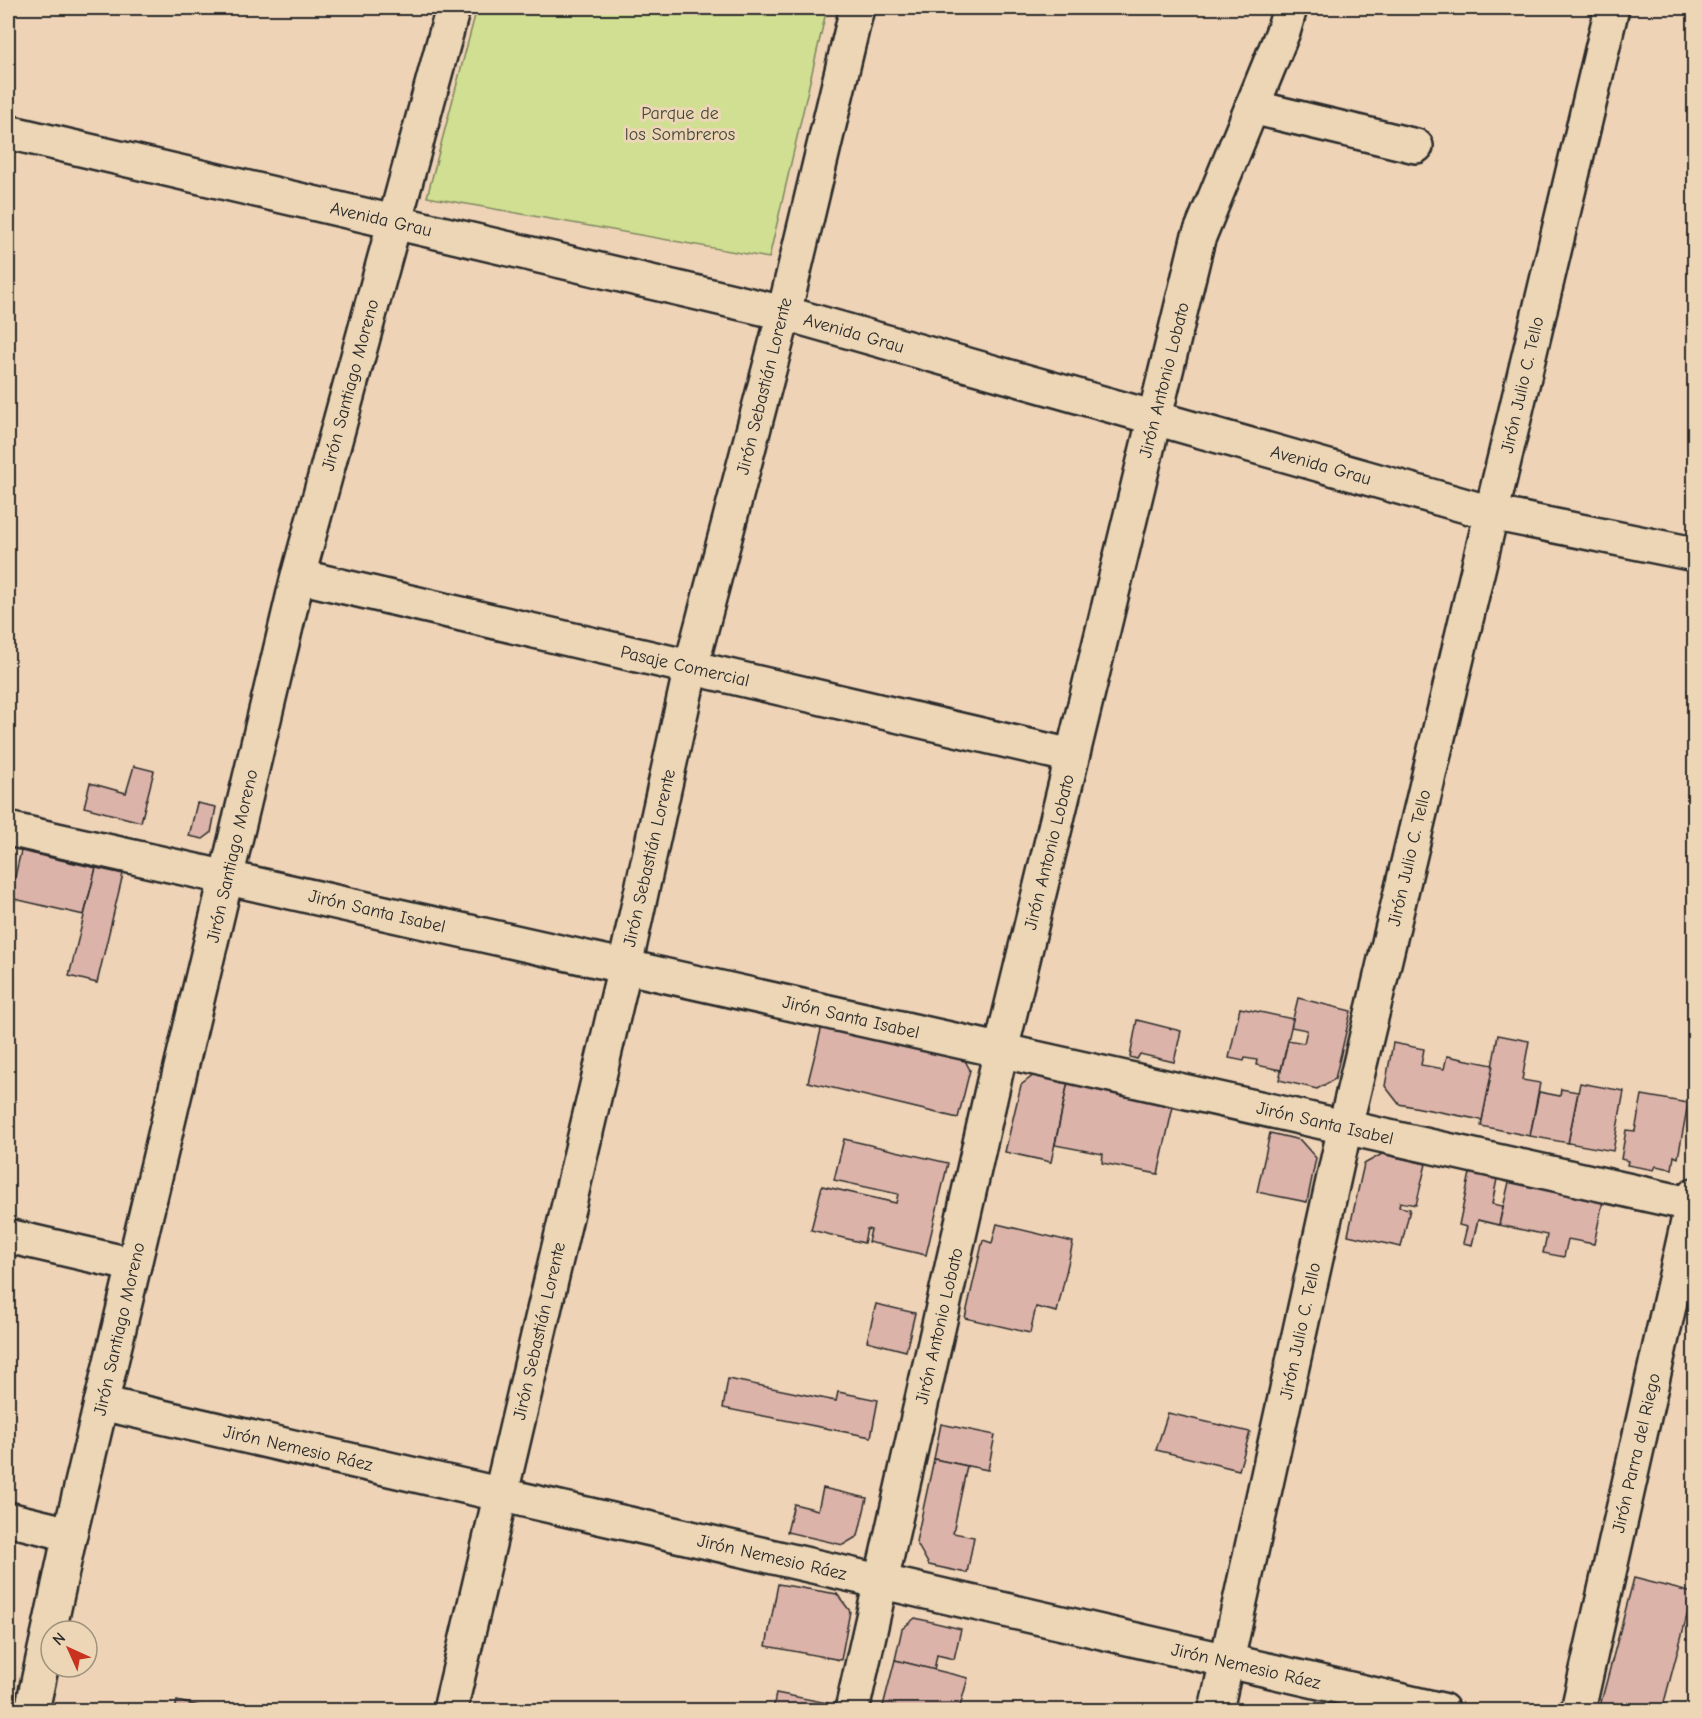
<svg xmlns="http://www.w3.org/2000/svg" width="1702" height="1718" font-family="'Comic Neue',sans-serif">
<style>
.green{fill:#d0df92;stroke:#7e855e;stroke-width:1.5}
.building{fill:#dbb3a9;stroke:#2b2b2b;stroke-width:1.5}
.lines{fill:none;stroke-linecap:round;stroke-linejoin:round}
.minor-casing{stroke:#2b2b2b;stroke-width:38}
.minor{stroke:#ecd6b5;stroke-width:33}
.labels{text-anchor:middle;stroke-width:6;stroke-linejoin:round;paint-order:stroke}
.park-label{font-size:18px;fill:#44463a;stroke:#ecd6b5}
.street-label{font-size:18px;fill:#2b2b2b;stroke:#ecd6b5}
</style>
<rect width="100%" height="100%" fill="#eed3b7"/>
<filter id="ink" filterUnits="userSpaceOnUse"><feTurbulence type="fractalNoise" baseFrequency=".0167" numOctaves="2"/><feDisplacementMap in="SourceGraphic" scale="12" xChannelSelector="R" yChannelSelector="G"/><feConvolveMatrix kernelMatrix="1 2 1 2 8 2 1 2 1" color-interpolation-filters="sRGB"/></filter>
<g filter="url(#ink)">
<!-- green -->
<path class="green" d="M477,8H827L769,258L427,197Z"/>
<!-- building -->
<g class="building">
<path d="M134,766L154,771L141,822L84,807L90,783L126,793Z"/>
<path d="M197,803L216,807L211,833L203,839L189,836Z"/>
<path d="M21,851L96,868L84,915L10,898Z"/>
<path d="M96,868L123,874L97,983L69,976Z"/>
<path d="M1298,998L1351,1011L1335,1079L1317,1089L1279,1080L1288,1040L1304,1043L1307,1030L1291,1027Z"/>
<path d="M1240,1008L1293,1019L1281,1070L1256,1065L1257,1060L1245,1058L1244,1061L1229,1058Z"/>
<path d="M1137,1020L1181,1031L1174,1062L1140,1054L1137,1059L1130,1057Z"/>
<path d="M823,1022L962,1055L970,1070L958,1118L808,1082Z"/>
<path d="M1498,1035L1529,1041L1522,1080L1540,1083L1530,1136L1481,1126Z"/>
<path d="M1393,1043L1424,1049L1421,1065L1444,1069L1447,1056L1493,1065L1482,1120L1399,1104L1385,1086Z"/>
<path d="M1034,1075L1068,1082L1051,1162L1005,1152L1021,1085Z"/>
<path d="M1068,1082L1174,1102L1158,1174L1102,1163L1103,1154L1055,1145Z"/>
<path d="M1580,1083L1624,1091L1613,1151L1568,1143Z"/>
<path d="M1561,1089L1578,1092L1568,1143L1530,1136L1539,1092L1560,1096Z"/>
<path d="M1642,1095L1688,1103L1678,1158L1674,1156L1672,1169L1656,1166L1654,1170L1627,1165L1628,1161L1621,1159L1626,1130L1635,1131Z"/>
<path d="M1270,1133L1300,1140L1316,1158L1307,1202L1257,1192Z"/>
<path d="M844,1139L948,1163L926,1255L868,1242L871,1230L867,1229L864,1243L811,1230L822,1186L896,1203L898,1194L834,1180Z"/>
<path d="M1382,1154L1426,1164L1416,1205L1400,1202L1399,1207L1410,1209L1401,1247L1348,1235L1364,1164Z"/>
<path d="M1470,1173L1497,1179L1492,1204L1503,1206L1499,1225L1478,1220L1472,1245L1463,1243L1467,1227L1459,1225Z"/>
<path d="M1509,1182L1603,1201L1594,1244L1568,1239L1564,1257L1543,1253L1547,1235L1499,1225Z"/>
<path d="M997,1224L1073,1242L1057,1312L1036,1307L1030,1333L965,1318L983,1240L992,1243Z"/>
<path d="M876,1304L915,1313L906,1351L867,1341Z"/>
<path d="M728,1379L836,1401L838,1392L878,1400L871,1437L723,1408Z"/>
<path d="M1168,1413L1250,1432L1239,1470L1156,1450Z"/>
<path d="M941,1424L995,1435L988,1470L934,1459Z"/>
<path d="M934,1459L967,1466L953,1533L974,1537L967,1573L929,1565L916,1542Z"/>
<path d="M823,1488L867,1498L858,1536L843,1545L787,1532L794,1504L818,1510Z"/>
<path d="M1634,1578L1693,1593L1662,1710H1599Z"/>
<path d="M778,1584L837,1594L850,1611L841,1660L766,1646Z"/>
<path d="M915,1618L961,1629L954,1659L937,1655L934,1670L895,1660L902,1629Z"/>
<path d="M895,1660L968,1678L959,1710H902L883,1706Z"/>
<path d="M776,1693L828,1703L827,1710H773Z"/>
<path d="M1330,1699L1377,1710H1327Z"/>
<path d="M177,1701L216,1710H175Z"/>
</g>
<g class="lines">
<defs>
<g id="minor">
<path d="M1252,107L1416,146"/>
<path d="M8,132L784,313L1491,513L1694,554"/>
<path d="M298,576L1072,756"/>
<path d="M8,829L1694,1205"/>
<path d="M8,1236L134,1265"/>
<path d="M101,1403L1442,1710"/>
<path d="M8,1519L70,1534"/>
<path d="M32,1710L70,1534L298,576L453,8"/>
<path d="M450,1710L625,966L691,667L784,313L857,8"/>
<path d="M852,1710L1001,1050L1198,239L1284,29L1290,8"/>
<path d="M1216,1710L1345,1127L1612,8"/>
<path d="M1578,1710L1694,1195"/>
</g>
</defs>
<!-- minor casing -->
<use href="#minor" class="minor-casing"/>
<!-- minor -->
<use href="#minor" class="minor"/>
</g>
</g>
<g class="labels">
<!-- park labels -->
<g class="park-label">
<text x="680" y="119">Parque de<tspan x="680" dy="21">los Sombreros</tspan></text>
</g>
<!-- street labels -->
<g class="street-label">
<text transform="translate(381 219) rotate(13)" y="6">Avenida Grau</text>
<text transform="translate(854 333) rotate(16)" y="6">Avenida Grau</text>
<text transform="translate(1164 380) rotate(-76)" y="6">Jirón Antonio Lobato</text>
<text transform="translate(350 385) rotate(-75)" y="6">Jirón Santiago Moreno</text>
<text transform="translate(1522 385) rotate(-77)" y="6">Jirón Julio C. Tello</text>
<text transform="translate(764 386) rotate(-76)" y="6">Jirón Sebastián Lorente</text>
<text transform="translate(1321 465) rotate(16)" y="6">Avenida Grau</text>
<text transform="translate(685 666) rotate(13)" y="6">Pasaje Comercial</text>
<text transform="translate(1049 852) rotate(-76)" y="6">Jirón Antonio Lobato</text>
<text transform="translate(232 856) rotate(-77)" y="6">Jirón Santiago Moreno</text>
<text transform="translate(649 858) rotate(-77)" y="6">Jirón Sebastián Lorente</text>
<text transform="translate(1409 858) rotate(-77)" y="6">Jirón Julio C. Tello</text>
<text transform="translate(377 911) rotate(13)" y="6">Jirón Santa Isabel</text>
<text transform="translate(851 1017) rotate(13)" y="6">Jirón Santa Isabel</text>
<text transform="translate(1325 1123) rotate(13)" y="6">Jirón Santa Isabel</text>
<text transform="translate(939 1326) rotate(-77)" y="6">Jirón Antonio Lobato</text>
<text transform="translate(119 1329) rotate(-77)" y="6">Jirón Santiago Moreno</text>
<text transform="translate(539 1331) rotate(-77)" y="6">Jirón Sebastián Lorente</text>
<text transform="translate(1300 1331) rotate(-78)" y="6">Jirón Julio C. Tello</text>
<text transform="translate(298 1448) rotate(13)" y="6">Jirón Nemesio Ráez</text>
<text transform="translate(1636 1453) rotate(-77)" y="6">Jirón Parra del Riego</text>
<text transform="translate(772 1557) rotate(13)" y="6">Jirón Nemesio Ráez</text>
<text transform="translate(1246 1666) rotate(13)" y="6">Jirón Nemesio Ráez</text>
</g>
</g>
<!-- margin -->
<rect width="1702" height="1718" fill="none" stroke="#ecd6b5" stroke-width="30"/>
<rect x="15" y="15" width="1672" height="1688" fill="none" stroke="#2b2b2b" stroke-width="2" filter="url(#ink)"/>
<!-- north arrow -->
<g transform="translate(69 1649) rotate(315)"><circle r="28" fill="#ecd6b5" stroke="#9f927e" stroke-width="1.5"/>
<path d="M0-4.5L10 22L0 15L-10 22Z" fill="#c8321e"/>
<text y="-9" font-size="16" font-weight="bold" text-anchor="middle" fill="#2b2b2b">N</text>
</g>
</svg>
